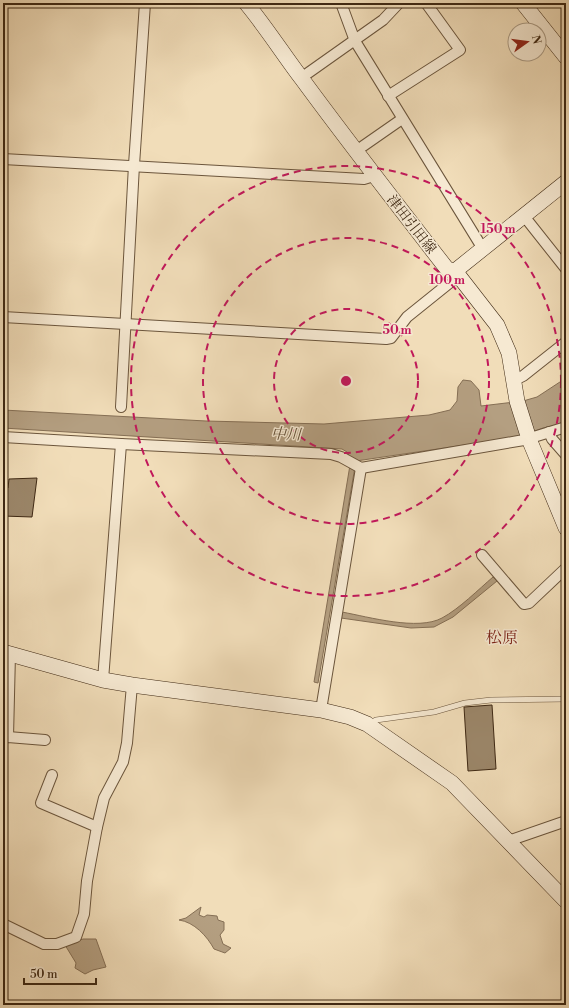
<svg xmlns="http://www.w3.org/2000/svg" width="569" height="1008" font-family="'Libre Bodoni','Noto Serif JP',serif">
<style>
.water{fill:#b49f81;stroke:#856f55}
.building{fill:#9b8669;stroke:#3e2813}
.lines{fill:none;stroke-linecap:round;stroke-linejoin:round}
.lane-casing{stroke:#6b553c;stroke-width:6}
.street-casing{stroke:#6b553c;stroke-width:12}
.secondary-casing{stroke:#3e2813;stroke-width:16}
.lane{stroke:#f6e9d2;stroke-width:5}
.street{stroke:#f6e9d2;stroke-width:10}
.secondary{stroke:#f6e9d2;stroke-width:15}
.ring{fill:none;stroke:#c2185b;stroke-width:2;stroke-dasharray:7 5}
.labels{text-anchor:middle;stroke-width:3;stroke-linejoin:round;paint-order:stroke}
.street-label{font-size:14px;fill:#3e2813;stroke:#f6e9d2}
.water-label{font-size:15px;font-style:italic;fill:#614c34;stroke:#f6e9d2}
.quarter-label{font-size:16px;fill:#7a1f14;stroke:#f6e9d2}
.centre{fill:#c2185b;stroke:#f6e9d2;stroke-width:2}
.ring-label{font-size:12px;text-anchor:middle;font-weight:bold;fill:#c2185b;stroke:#f6e9d2;stroke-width:3;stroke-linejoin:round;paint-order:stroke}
</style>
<rect width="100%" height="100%" fill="#f1ddb9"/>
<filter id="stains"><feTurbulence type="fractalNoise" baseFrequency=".005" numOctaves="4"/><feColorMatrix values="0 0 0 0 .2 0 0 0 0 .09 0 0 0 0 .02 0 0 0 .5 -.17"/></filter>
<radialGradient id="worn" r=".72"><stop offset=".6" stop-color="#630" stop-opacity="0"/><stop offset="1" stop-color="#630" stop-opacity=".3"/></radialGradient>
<!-- water -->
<g class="water">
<path d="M566,378V423L543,428L519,437L356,461L318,683L314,682L351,459L347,452L342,449L3,428V410L206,421L324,424L429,415L450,410L457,401L458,387L463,380L471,381L479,390L481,406L523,401L537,397Z"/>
<path d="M493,577L497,581L453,617L434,627L411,628L341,618L342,612C369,617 418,631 442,618C459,609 479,589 493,577Z"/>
<path d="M201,907L199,915L204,917L207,915L217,916L218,920L224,922V930L220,935L223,944L231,948L225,953L214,949C207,936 194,922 179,920L186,918Z"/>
<path d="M83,939H96L106,967L93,970L85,974L75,968L76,963L65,945Z"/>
</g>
<!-- building -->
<g class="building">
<path d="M37,478L32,517L3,516V488H8L9,479Z"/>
<path d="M492,705L496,769L468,771L464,707Z"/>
</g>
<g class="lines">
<defs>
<path id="lane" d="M370,723L376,720L434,712L465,703L491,700L566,699"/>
<g id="street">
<path d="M341,3L355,41L483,249"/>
<path d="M301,78L383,20L399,3"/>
<path d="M388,96L460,50L426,3"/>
<path d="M356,151L402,119"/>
<path d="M3,159L364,179L374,176"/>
<path d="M524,216L566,269"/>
<path d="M3,317L386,339L391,338L407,317L458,276"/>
<path d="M513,381L523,376L566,342"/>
<path d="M121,407L134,165L145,3"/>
<path d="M549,432L552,439L566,455"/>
<path d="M3,437L121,444L331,454L341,457L361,468L524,440L566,427"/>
<path d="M482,555L524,604L529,603L566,568"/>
<path d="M103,680L121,444"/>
<path d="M321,710L361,468"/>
<path d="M8,737L10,654"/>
<path d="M3,738L8,737L45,740"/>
<path d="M52,775L41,803L97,827"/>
<path d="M508,841L566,821"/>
<path d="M3,924L44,944H57L76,937L84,914L87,881L97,827L104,798L123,762L127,743L132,685"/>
</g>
<g id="secondary">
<path d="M246,3C266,27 283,54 302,79C349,143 398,206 447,269L455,271L497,325L509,353L517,401L529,439L566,528"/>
<path d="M523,3L566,57"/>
<path d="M455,271L566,182"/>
<path d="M3,652L103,680L132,685L321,710L350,717L367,724L452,783L566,901"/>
</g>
</defs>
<!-- lane casing -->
<use href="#lane" class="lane-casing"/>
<!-- street casing -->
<use href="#street" class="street-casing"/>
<!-- secondary casing -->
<use href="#secondary" class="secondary-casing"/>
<!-- lane -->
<use href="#lane" class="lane"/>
<!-- street -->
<use href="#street" class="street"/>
<!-- secondary -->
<use href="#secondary" class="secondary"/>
</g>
<!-- distance rings -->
<g class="ring">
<circle cx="346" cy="381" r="72"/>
<circle cx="346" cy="381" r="143"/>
<circle cx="346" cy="381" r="215"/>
</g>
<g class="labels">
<!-- street labels -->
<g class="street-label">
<text transform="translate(412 224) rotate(52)" y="5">津田引田線</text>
</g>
<!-- water labels -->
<g class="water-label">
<text transform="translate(286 434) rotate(2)" y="5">中川</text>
</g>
<!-- quarter labels -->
<g class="quarter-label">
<text x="502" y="643">松原</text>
</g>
</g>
<circle cx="346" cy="381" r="6" class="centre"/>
<g class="ring-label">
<text x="498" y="233">150 m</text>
<text x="447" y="284">100 m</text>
<text x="397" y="334">50 m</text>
</g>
<!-- margin -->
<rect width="569" height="1008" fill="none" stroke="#f1ddb9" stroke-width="16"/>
<rect x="4" y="4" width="561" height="1000" fill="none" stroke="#3e2813" stroke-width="2"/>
<rect x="8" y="8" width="553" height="992" fill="none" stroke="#3e2813"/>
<!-- north arrow -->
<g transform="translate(527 42) rotate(76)"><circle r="19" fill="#f6e9d2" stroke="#ac9c86"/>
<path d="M0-3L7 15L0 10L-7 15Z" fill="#8f2418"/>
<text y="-6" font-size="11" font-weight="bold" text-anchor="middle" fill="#3e2813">N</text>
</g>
<!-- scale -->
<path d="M24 978v6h72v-6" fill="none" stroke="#3e2813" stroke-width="2"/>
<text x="30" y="978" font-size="12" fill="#3e2813" stroke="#f6e9d2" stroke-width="3" paint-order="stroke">50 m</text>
<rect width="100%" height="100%" filter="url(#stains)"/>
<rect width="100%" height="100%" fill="url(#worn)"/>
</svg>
